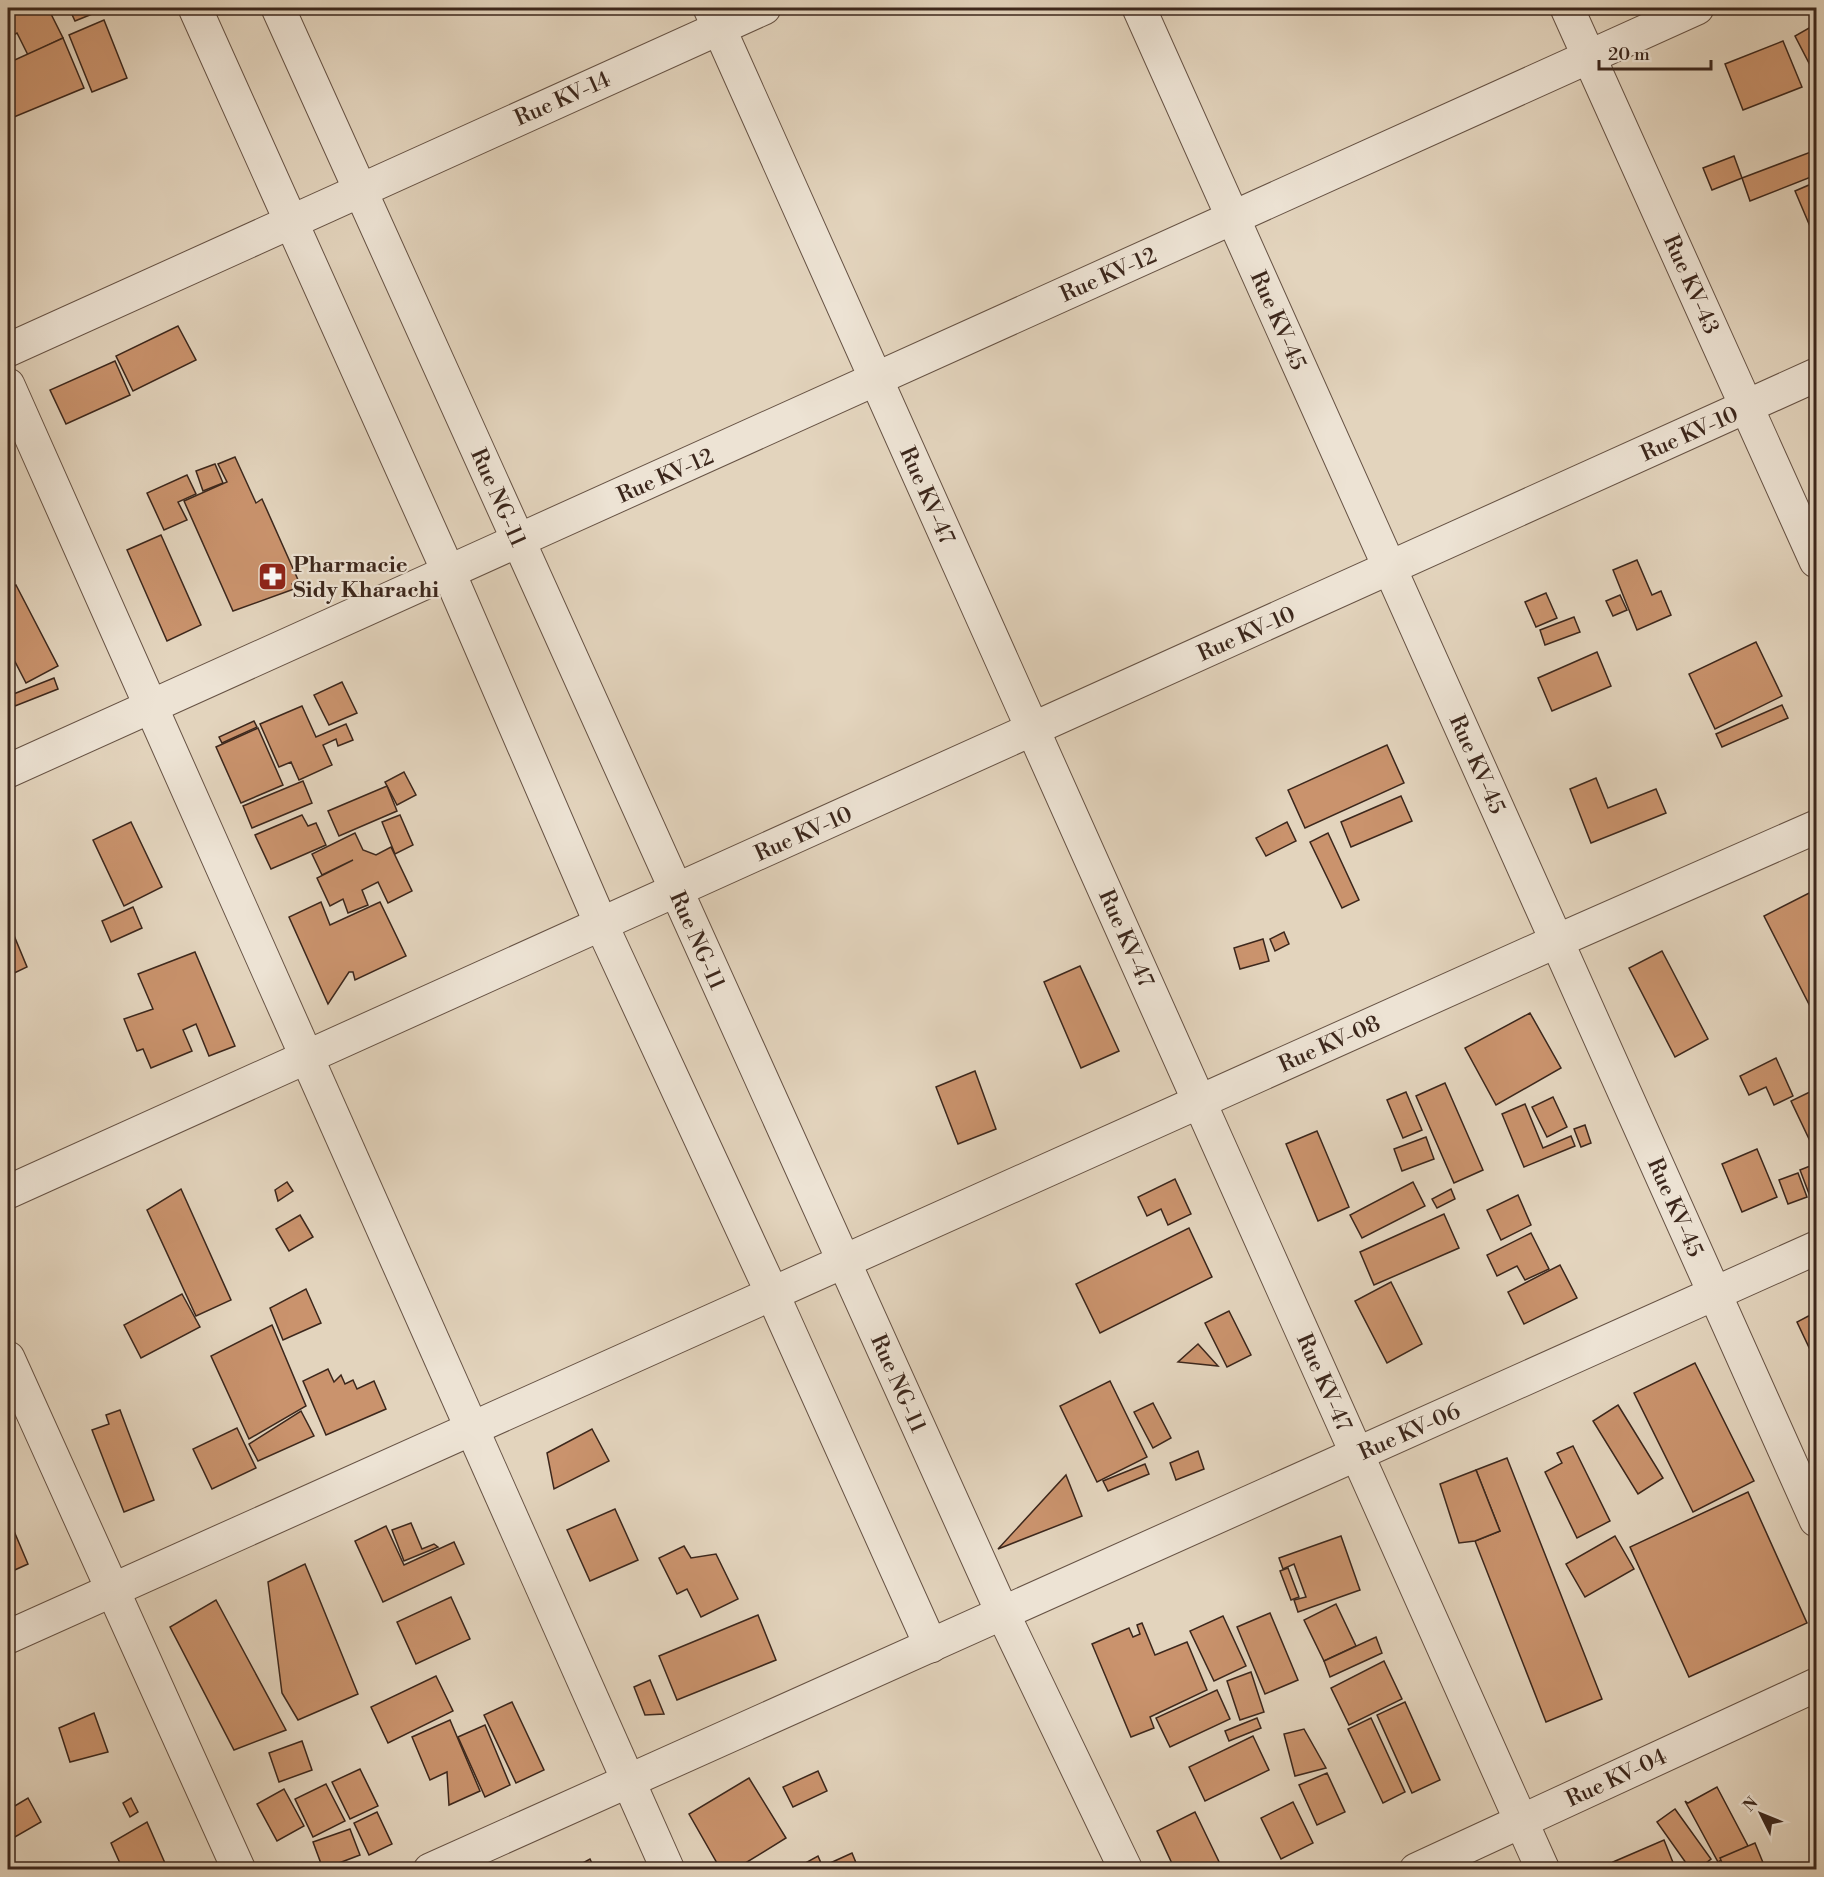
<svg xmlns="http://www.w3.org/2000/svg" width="1824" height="1877" font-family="'Libre Bodoni',serif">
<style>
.building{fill:#ca936d;stroke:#3c271c;stroke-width:1.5}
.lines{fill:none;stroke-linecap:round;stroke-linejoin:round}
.minor-casing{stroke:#665244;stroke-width:35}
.tertiary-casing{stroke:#665244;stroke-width:35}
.minor{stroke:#ede3d4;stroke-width:33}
.tertiary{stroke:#ede3d4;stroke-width:33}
.labels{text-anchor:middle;stroke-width:4.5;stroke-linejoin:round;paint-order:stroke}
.street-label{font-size:22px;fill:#3c271c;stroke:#ede3d4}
.poi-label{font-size:22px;font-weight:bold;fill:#3c271c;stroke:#ede3d4;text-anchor:start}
</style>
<rect width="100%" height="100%" fill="#e3d4bd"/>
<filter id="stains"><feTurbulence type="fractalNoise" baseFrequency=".00333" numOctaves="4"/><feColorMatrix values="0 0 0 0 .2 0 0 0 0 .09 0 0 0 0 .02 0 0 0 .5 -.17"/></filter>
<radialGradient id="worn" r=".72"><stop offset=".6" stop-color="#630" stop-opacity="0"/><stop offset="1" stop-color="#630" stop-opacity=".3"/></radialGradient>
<!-- building -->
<g class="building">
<path d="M8,8H48L63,38L28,55L17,33L8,38Z"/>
<path d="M69,8H101L102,10L75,21Z"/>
<path d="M104,20L127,78L92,92L69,35Z"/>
<path d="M1816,24V64L1811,67L1795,36Z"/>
<path d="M63,38L84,88L14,117L8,100V63Z"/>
<path d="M1783,41L1802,87L1743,110L1725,64Z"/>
<path d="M1816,150V175L1750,201L1742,178Z"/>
<path d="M1734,156L1742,178L1712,190L1703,168Z"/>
<path d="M1816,182V229L1812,231L1795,191Z"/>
<path d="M178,326L196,360L133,391L116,356Z"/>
<path d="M115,361L130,395L66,424L50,390Z"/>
<path d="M235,457L256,503L262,499L299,582L292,584L294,589L233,611L184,501L227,482L218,464Z"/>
<path d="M215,464L223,483L203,491L196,471Z"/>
<path d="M187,475L196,494L178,502L187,520L164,530L147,493Z"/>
<path d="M161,535L201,625L167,641L127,550Z"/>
<path d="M1637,560L1652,595L1661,591L1671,615L1637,630L1613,570Z"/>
<path d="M16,585L58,666L26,683L8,648V589Z"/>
<path d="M1546,593L1557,618L1536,627L1525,602Z"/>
<path d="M1620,595L1627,610L1613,616L1606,601Z"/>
<path d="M1574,617L1580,632L1545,645L1540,630Z"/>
<path d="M1756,642L1782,696L1715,729L1689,674Z"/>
<path d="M1597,652L1611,686L1552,711L1538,678Z"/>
<path d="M54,678L58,689L15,706L11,695Z"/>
<path d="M342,682L357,713L329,725L314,695Z"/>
<path d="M1782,705L1788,718L1722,747L1716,734Z"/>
<path d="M302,706L316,737L346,724L353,740L338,746L336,739L323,745L332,765L299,780L291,762L279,767L260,724Z"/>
<path d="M254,721L257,727L222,743L219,737Z"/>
<path d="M258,728L283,785L241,803L216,747Z"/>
<path d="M1387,745L1404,783L1305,828L1288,790Z"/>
<path d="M404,772L416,795L397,805L385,782Z"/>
<path d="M1596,778L1608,808L1656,789L1666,813L1591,843L1570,789Z"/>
<path d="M303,781L312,803L252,828L243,806Z"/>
<path d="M387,786L397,811L339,836L328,811Z"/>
<path d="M1401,796L1412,821L1351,847L1341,822Z"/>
<path d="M302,815L308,826L316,823L326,845L271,869L255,835Z"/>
<path d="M400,815L413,845L395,854L382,822Z"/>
<path d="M131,822L162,887L124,906L93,840Z"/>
<path d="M1287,822L1296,841L1266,856L1256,838Z"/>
<path d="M355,833L363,850L376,855L391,847L412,891L388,903L378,882L362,890L368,905L348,913L343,899L330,906L317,878L353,860L322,875L312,854Z"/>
<path d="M1328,833L1359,900L1342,908L1310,842Z"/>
<path d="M1815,890L1816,892V1018L1764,916Z"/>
<path d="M321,902L330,925L380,902L406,956L355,980L353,972H349L328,1004L289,917Z"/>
<path d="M133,907L142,928L111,942L102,921Z"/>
<path d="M8,921L27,967L8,976Z"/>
<path d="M1284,932L1289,944L1275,951L1270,939Z"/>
<path d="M1263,939L1269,961L1240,969L1234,948Z"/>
<path d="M1662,951L1708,1039L1675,1057L1629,968Z"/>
<path d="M195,952L235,1046L209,1056L196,1024L183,1030L192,1051L151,1068L143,1049L137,1051L124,1019L153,1009L138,974Z"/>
<path d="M1080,966L1119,1051L1081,1068L1044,982Z"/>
<path d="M1530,1013L1561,1068L1496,1105L1465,1048Z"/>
<path d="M1776,1058L1793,1096L1774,1105L1766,1087L1749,1095L1740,1076Z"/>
<path d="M975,1071L996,1129L958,1144L936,1087Z"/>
<path d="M1445,1083L1483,1170L1454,1183L1416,1096Z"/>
<path d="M1816,1089V1138L1810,1141L1791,1101Z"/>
<path d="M1406,1092L1422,1130L1403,1138L1387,1100Z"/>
<path d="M1553,1097L1567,1127L1547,1137L1532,1107Z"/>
<path d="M1525,1104L1543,1148L1571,1136L1575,1146L1524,1167L1502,1114Z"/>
<path d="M1585,1125L1591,1143L1581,1147L1574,1129Z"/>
<path d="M1317,1131L1349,1207L1318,1221L1286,1144Z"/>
<path d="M1426,1137L1434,1159L1402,1171L1394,1149Z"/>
<path d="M1757,1149L1777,1197L1742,1212L1722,1164Z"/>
<path d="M1815,1164L1816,1197L1811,1199L1800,1170Z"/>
<path d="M1798,1173L1807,1197L1788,1204L1779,1180Z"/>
<path d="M1175,1179L1191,1214L1168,1225L1161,1209L1147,1216L1138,1197Z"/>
<path d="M287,1182L293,1191L278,1201L275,1190Z"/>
<path d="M1413,1182L1425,1206L1362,1238L1350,1215Z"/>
<path d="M181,1189L231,1300L196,1316L147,1210Z"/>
<path d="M1451,1189L1455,1199L1437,1208L1432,1199Z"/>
<path d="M1518,1195L1531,1225L1501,1240L1487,1210Z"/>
<path d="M1444,1214L1459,1248L1374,1285L1360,1252Z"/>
<path d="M300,1215L313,1237L289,1251L276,1229Z"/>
<path d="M1189,1228L1212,1277L1100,1333L1076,1284Z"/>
<path d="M1531,1233L1549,1269L1525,1280L1517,1266L1497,1276L1487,1255Z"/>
<path d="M1560,1265L1577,1298L1524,1324L1508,1292Z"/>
<path d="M1391,1282L1422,1344L1387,1363L1355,1301Z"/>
<path d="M306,1289L321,1323L283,1340L270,1308Z"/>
<path d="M182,1294L200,1327L141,1358L124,1325Z"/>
<path d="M1229,1311L1251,1355L1227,1367L1205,1323Z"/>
<path d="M1816,1312V1357L1814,1358L1797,1322Z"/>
<path d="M272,1325L306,1406L249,1439L211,1356Z"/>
<path d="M1198,1344L1218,1366L1178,1362Z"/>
<path d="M1695,1363L1754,1481L1693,1512L1634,1393Z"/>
<path d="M328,1369L334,1382L341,1375L345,1384L353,1380L357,1389L374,1381L386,1409L326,1435L303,1381Z"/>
<path d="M1110,1381L1147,1457L1097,1482L1060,1406Z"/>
<path d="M1153,1403L1171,1438L1153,1448L1134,1412Z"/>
<path d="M1618,1405L1663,1478L1638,1494L1593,1421Z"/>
<path d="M120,1410L154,1500L124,1512L92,1430L109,1424L106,1415Z"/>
<path d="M301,1411L314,1436L258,1461L249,1444Z"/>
<path d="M237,1428L256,1468L212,1489L193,1449Z"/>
<path d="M592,1429L609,1461L554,1489L547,1453Z"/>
<path d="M1573,1446L1610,1521L1577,1538L1545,1472L1562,1463L1557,1453Z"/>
<path d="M1198,1451L1204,1469L1176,1480L1170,1463Z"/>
<path d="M1507,1458L1602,1699L1546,1722L1475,1541L1500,1531L1476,1470Z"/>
<path d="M1145,1464L1149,1474L1108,1491L1103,1481Z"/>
<path d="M1476,1470L1500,1531L1475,1541L1459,1543L1440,1484Z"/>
<path d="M1066,1475L1082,1516L998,1549Z"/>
<path d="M1748,1492L1807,1623L1689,1677L1630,1547Z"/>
<path d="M615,1509L638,1560L590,1581L567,1530Z"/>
<path d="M8,1517L28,1564L8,1573Z"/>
<path d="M411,1523L422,1549L434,1544L438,1547L404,1561L392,1530Z"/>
<path d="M386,1526L404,1565L454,1542L464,1564L383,1602L355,1541Z"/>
<path d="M1341,1536L1360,1590L1298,1612L1294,1600L1306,1597L1294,1564L1283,1569L1279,1558Z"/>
<path d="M1615,1536L1634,1569L1585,1597L1566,1564Z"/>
<path d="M684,1546L691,1558L716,1554L738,1599L701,1617L687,1589L677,1594L659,1558Z"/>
<path d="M305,1564L358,1694L298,1720L282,1693L268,1582Z"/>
<path d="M1288,1568L1299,1597L1291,1600L1280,1571Z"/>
<path d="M451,1597L470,1639L416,1664L397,1622Z"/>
<path d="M216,1600L286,1730L234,1750L170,1627Z"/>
<path d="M1336,1604L1356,1646L1324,1661L1304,1620Z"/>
<path d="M1270,1613L1298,1680L1265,1694L1237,1627Z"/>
<path d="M758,1615L776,1660L677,1700L659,1656Z"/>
<path d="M1223,1616L1246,1666L1214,1681L1190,1631Z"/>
<path d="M1142,1623L1155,1655L1187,1642L1207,1690L1150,1717L1154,1728L1131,1737L1092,1644L1129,1628L1133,1637L1140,1634L1137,1625Z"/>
<path d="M1376,1637L1382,1653L1330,1677L1324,1661Z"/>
<path d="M1384,1661L1402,1699L1349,1725L1331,1688Z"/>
<path d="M1251,1672L1264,1712L1240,1720L1227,1681Z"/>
<path d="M436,1676L453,1711L388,1743L371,1707Z"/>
<path d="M650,1680L664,1714L645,1715L634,1687Z"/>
<path d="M1217,1690L1230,1719L1170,1747L1156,1718Z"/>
<path d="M512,1702L544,1770L516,1783L484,1715Z"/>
<path d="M1405,1702L1440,1780L1412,1793L1377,1715Z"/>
<path d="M94,1713L108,1752L70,1762L59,1728Z"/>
<path d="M1257,1718L1261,1728L1229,1741L1225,1731Z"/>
<path d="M1371,1718L1405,1792L1383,1803L1348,1729Z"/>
<path d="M450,1720L480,1791L449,1805L447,1772L430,1780L412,1737Z"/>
<path d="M485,1725L510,1785L485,1797L458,1737Z"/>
<path d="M1304,1729L1326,1768L1295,1776L1284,1734Z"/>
<path d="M1253,1736L1269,1770L1205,1801L1189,1767Z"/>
<path d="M302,1741L312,1770L279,1782L269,1753Z"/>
<path d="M360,1769L378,1806L350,1819L332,1782Z"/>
<path d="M818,1771L827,1791L793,1807L783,1787Z"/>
<path d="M1327,1773L1345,1812L1317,1825L1299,1785Z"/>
<path d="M749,1778L786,1838L734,1870H721L689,1814Z"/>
<path d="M326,1784L345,1821L313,1837L295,1799Z"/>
<path d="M1717,1787L1748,1846L1718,1862L1685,1801L1688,1803Z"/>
<path d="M284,1789L304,1826L277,1841L257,1804Z"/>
<path d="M28,1798L41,1822L8,1841V1810Z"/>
<path d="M131,1798L138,1812L130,1817L123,1803Z"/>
<path d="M1293,1802L1313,1843L1281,1859L1261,1818Z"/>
<path d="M1675,1809L1711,1859L1697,1870H1691L1657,1822Z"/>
<path d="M377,1812L392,1844L369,1855L354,1823Z"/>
<path d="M1195,1812L1223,1870H1175L1157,1831Z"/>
<path d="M147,1822L168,1870H123L111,1843Z"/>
<path d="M350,1829L360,1855L323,1869L313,1842Z"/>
<path d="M1664,1840L1676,1870H1616L1613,1862Z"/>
<path d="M1755,1843L1766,1870H1725L1720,1858Z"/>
<path d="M852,1853L859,1870H830L828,1864Z"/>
<path d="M818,1856L824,1870H799L798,1867Z"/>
<path d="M590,1859L595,1870H570Z"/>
</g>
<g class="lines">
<defs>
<g id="minor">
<path d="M195,8L449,573L601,924L772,1293L931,1646"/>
<path d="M710,8L1543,1870"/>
<path d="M1139,8L1816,1520"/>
<path d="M1567,8L1816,561"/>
<path d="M8,350L764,8"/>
<path d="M8,385L668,1870"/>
<path d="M8,771L1697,8"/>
<path d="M8,1192L1816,375"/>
<path d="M8,1358L239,1870"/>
<path d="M8,1637L1557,941L1816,827"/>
<path d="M430,1870L1816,1248"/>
<path d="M1416,1870L1816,1685"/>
</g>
<path id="tertiary" d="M278,8L1003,1614L1126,1870"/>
</defs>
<!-- minor casing -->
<use href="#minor" class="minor-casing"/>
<!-- tertiary casing -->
<use href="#tertiary" class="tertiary-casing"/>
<!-- minor -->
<use href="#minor" class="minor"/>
<!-- tertiary -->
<use href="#tertiary" class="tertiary"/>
</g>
<!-- icons -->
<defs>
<symbol id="pharmacy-square" viewBox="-11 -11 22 22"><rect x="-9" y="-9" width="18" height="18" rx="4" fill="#8f2418" stroke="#ede3d4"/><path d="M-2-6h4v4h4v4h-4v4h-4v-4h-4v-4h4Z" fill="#fff"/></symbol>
</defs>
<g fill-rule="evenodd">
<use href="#pharmacy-square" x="256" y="560" width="33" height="33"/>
</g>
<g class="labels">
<!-- street labels -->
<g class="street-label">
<text transform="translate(562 98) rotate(-24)" y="8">Rue KV-14</text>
<text transform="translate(1108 274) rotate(-24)" y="8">Rue KV-12</text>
<text transform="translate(1692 284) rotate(66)" y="8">Rue KV-43</text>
<text transform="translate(1279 320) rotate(66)" y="8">Rue KV-45</text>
<text transform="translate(1689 433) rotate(-24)" y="8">Rue KV-10</text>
<text transform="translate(665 475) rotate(-24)" y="8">Rue KV-12</text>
<text transform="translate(928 495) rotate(66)" y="8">Rue KV-47</text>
<text transform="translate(499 497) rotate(66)" y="8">Rue NG-11</text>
<text transform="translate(1246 633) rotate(-24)" y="8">Rue KV-10</text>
<text transform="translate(1478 764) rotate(66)" y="8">Rue KV-45</text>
<text transform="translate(803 833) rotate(-24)" y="8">Rue KV-10</text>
<text transform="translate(1127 938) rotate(66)" y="8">Rue KV-47</text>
<text transform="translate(698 940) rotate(66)" y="8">Rue NG-11</text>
<text transform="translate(1329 1043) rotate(-24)" y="8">Rue KV-08</text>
<text transform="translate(1676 1207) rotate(66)" y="8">Rue KV-45</text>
<text transform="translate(1325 1382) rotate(66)" y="8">Rue KV-47</text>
<text transform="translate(899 1383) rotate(66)" y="8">Rue NG-11</text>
<text transform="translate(1409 1431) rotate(-24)" y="8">Rue KV-06</text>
<text transform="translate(1616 1777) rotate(-25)" y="8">Rue KV-04</text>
</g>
<!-- poi labels -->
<g class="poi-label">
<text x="293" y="572">Pharmacie<tspan x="293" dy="25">Sidy Kharachi</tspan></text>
</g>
</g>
<!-- margin -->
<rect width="1824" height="1877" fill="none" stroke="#e3d4bd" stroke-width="30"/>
<rect x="9" y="9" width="1806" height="1859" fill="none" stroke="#3c271c" stroke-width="3"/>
<rect x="15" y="15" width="1794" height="1847" fill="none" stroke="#3c271c" stroke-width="1.5"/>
<!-- north arrow -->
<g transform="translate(1761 1814) rotate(313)" stroke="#ede3d4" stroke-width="4.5" paint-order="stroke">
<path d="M0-4.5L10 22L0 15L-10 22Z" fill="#3c271c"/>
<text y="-9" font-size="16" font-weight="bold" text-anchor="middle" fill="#3c271c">N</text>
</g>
<!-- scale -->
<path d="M1599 60v9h112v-9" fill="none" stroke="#3c271c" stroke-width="3"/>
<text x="1608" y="60" font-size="18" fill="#3c271c" stroke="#ede3d4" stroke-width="4.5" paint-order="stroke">20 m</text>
<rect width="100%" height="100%" filter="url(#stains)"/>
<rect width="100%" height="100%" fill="url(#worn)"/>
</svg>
